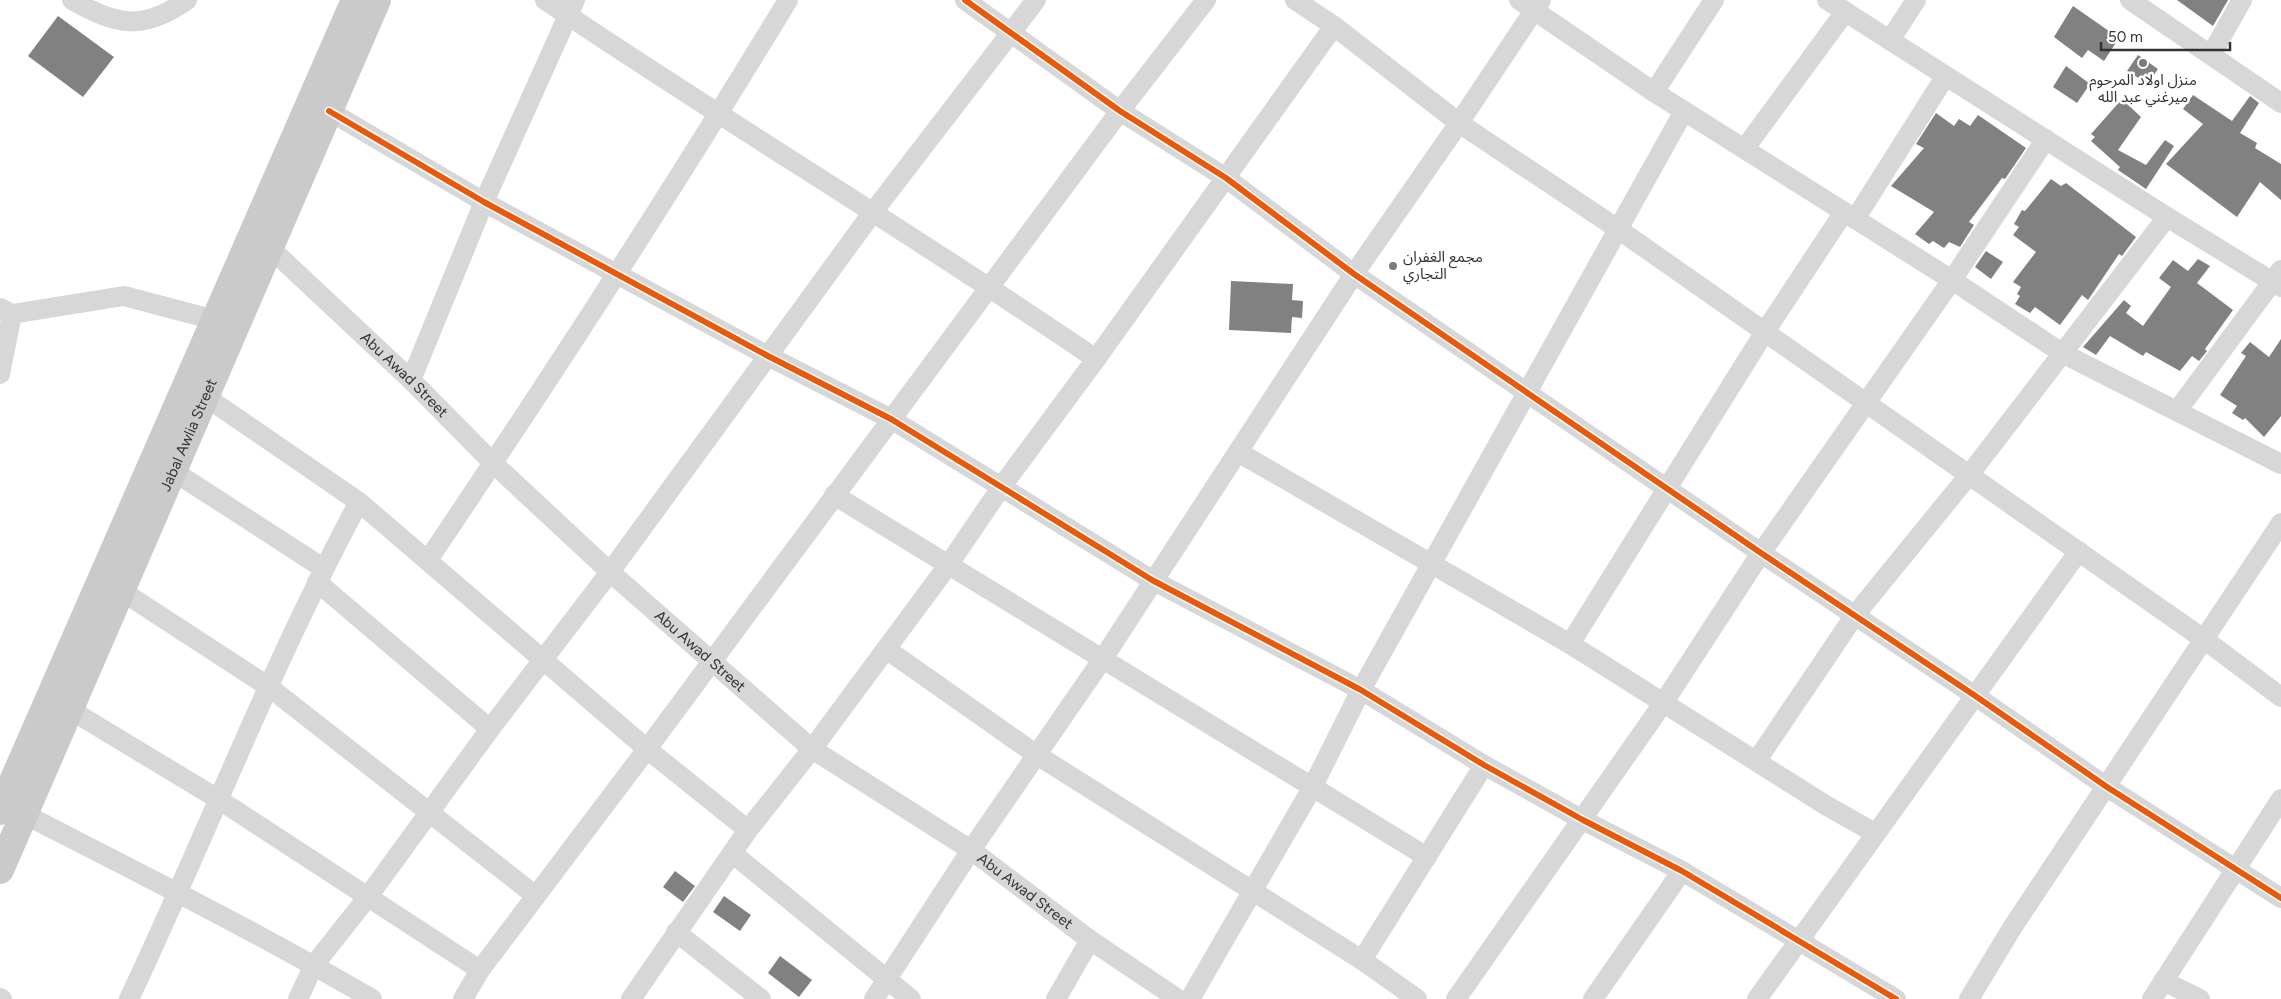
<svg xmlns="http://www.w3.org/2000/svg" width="2281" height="999" font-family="Figtree,'Noto Sans Arabic',sans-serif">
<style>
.building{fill:#818181}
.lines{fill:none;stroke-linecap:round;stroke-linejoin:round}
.minor{stroke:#d7d7d7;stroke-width:20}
.primary{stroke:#cacaca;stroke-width:28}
.cycleway-casing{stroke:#fff;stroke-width:9}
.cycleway{stroke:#e8590c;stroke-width:6}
.poi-dot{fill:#7a7a7a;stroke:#fff;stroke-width:2}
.labels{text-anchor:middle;stroke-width:5;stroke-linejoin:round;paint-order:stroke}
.poi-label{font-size:15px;fill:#333;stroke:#fff}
.street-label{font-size:15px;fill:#333;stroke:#fff}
</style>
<rect width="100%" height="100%" fill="#fff"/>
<!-- building -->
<g class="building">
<path d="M2177,0H2228L2213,26Z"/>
<path d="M2073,6L2119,38L2104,61L2088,50L2082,58L2054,37Z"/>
<path d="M58,16L114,57L83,97L28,56Z"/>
<path d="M2138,55L2158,69L2148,84L2127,71Z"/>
<path d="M2066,66L2090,84L2077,103L2053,87Z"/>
<path d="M2193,95L2232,121L2250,96L2259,103L2240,133L2257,143L2255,148L2281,164V200L2260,182L2237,217L2166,164L2203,124L2183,109Z"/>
<path d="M2122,99L2141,117L2118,150L2146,165L2165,140L2174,146L2146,189L2118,170L2120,167L2091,141L2095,137L2091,134Z"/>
<path d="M1936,113L1954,126L1959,119L1970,126L1978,115L2026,148L2005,179L2002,178L1969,222L1974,225L1960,247L1949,242L1944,248L1933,241L1929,244L1915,234L1934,212L1891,186L1924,148L1916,144Z"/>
<path d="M2051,179L2061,186L2066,183L2136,237L2122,256L2119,254L2088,300L2082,295L2060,325L2035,307L2030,313L2015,304L2020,296L2017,294L2021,287L2013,282L2036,252L2013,235L2019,227L2014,224L2022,210L2025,211Z"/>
<path d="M1986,251L2003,262L1991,279L1975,267Z"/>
<path d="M2198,259L2210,266L2197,283L2233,310L2205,349L2207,351L2199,361L2192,356L2180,371L2146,352L2143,356L2110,336L2096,355L2083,347L2124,300L2131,306L2126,313L2143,326L2171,287L2159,278L2173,260L2188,271Z"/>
<path d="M1231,281L1293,284L1292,300L1303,301L1302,318L1292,317L1291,333L1229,330Z"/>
<path d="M2281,339V416L2264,437L2245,418L2243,420L2232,413L2237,406L2220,395L2246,356L2241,353L2250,342L2269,357Z"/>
<path d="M675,871L695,886L683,902L663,887Z"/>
<path d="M724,896L751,915L740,931L713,912Z"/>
<path d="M780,956L812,980L799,997L768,973Z"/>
</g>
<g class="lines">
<!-- minor -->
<g class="minor">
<path d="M72,0C116,26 144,31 187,0"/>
<path d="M545,0C727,123 915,235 1096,359"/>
<path d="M965,0L1120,111L1226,178L1354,274L1761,553L1974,695L2107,787L2281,898"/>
<path d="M1295,0L1334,26L1459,123L1618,229L1969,475L2205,640L2281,697"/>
<path d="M1519,0L1654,92L1952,280L2062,353L2281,464"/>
<path d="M1827,0L2167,217L2281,287"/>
<path d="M2130,0L2281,103"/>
<path d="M1890,40L1916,0"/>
<path d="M2211,55L2242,0"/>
<path d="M1654,92L1714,0"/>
<path d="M329,111L484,202L768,356L891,419L1152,580L1361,690L1484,765L1583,820L1682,871L1896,999"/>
<path d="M1745,148L1845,12"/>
<path d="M1855,219L1945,77"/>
<path id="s1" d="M269,247L411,380L493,463L610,572L812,749L971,850L1090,940L1178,999"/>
<path d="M0,308L12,314L124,296L215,320"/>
<path d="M0,374L12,314"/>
<path d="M411,380L484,202L575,0"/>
<path d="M206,397L359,502L647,749L748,830"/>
<path d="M2177,411L2281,270"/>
<path d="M1238,452L1570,644L1827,806L1875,833"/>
<path d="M173,471L323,568"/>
<path d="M834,495L1427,857"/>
<path d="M428,560C552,376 673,190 788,0"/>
<path d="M317,582L490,729"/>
<path d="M120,590L269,687L536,896"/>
<path d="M1570,644L1764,333L1844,212"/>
<path d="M886,649L1037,755L1362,960L1417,999"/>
<path d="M69,709L218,799L480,970"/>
<path d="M1757,760L1855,615L1969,475L2167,217"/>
<path d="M24,814C141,874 259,933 372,999"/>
<path d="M732,853L911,999"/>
<path d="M676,932L761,999"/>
<path d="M1362,960L1484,765"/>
<path d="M2163,981L2200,999"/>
<path d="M0,998L2,999"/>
<path d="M129,999C207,834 272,663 359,502"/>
<path d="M298,999L314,965L367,898L490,729L610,572L873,212L1036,0"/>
<path d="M463,999L480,970L647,749L1120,111L1206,0"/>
<path d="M631,999L748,830L812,749L949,564L1002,486L1096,359L1334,26"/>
<path d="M874,999L971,850L1102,660L1354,274L1459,123L1541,0"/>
<path d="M1056,999L1090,940"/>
<path d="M1190,999L1312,788L1361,690L1684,111"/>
<path d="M1456,999L1664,702L1761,553L1952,280L2046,139"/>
<path d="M1593,999L1682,871"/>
<path d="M1757,999L2079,551"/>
<path d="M1969,999L2012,928L2281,523"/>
<path d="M2152,999L2281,799"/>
</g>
<!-- primary -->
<g class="primary">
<path d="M0,811L355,0"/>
<path id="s2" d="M0,870L377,0"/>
</g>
<defs>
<g id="cycleway">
<path d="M965,0L1120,111L1226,178L1354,274L1761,553L1974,695L2107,787L2281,898"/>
<path d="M329,111L484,202L768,356L891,419L1152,580L1361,690L1484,765L1583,820L1682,871L1896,999"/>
</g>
</defs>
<!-- cycleway casing -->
<use href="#cycleway" class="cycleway-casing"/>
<!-- cycleway -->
<use href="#cycleway" class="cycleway"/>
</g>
<!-- markers -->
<g class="poi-dot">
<circle cx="2143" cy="63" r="5"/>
<circle cx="1393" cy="266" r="5"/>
</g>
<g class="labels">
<!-- poi labels -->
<g class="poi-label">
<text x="2143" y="85">منزل اولاد المرحوم<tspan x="2143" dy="17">ميرغني عبد الله</tspan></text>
<text x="1403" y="262" text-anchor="start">مجمع الغفران<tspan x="1403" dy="17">التجاري</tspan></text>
</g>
<!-- street labels -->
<g class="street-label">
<text dy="5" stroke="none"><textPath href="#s1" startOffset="186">Abu Awad Street</textPath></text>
<text dy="5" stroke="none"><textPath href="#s2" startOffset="474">Jabal Awlia Street</textPath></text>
<text dy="5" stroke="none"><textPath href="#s1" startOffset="591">Abu Awad Street</textPath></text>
<text dy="5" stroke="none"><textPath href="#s1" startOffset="996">Abu Awad Street</textPath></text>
</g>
</g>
<!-- scale -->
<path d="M2101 42v8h129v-8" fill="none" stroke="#333333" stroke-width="2.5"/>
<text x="2108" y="42" font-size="15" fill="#333333" stroke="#ffffff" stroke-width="4" paint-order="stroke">50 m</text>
</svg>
